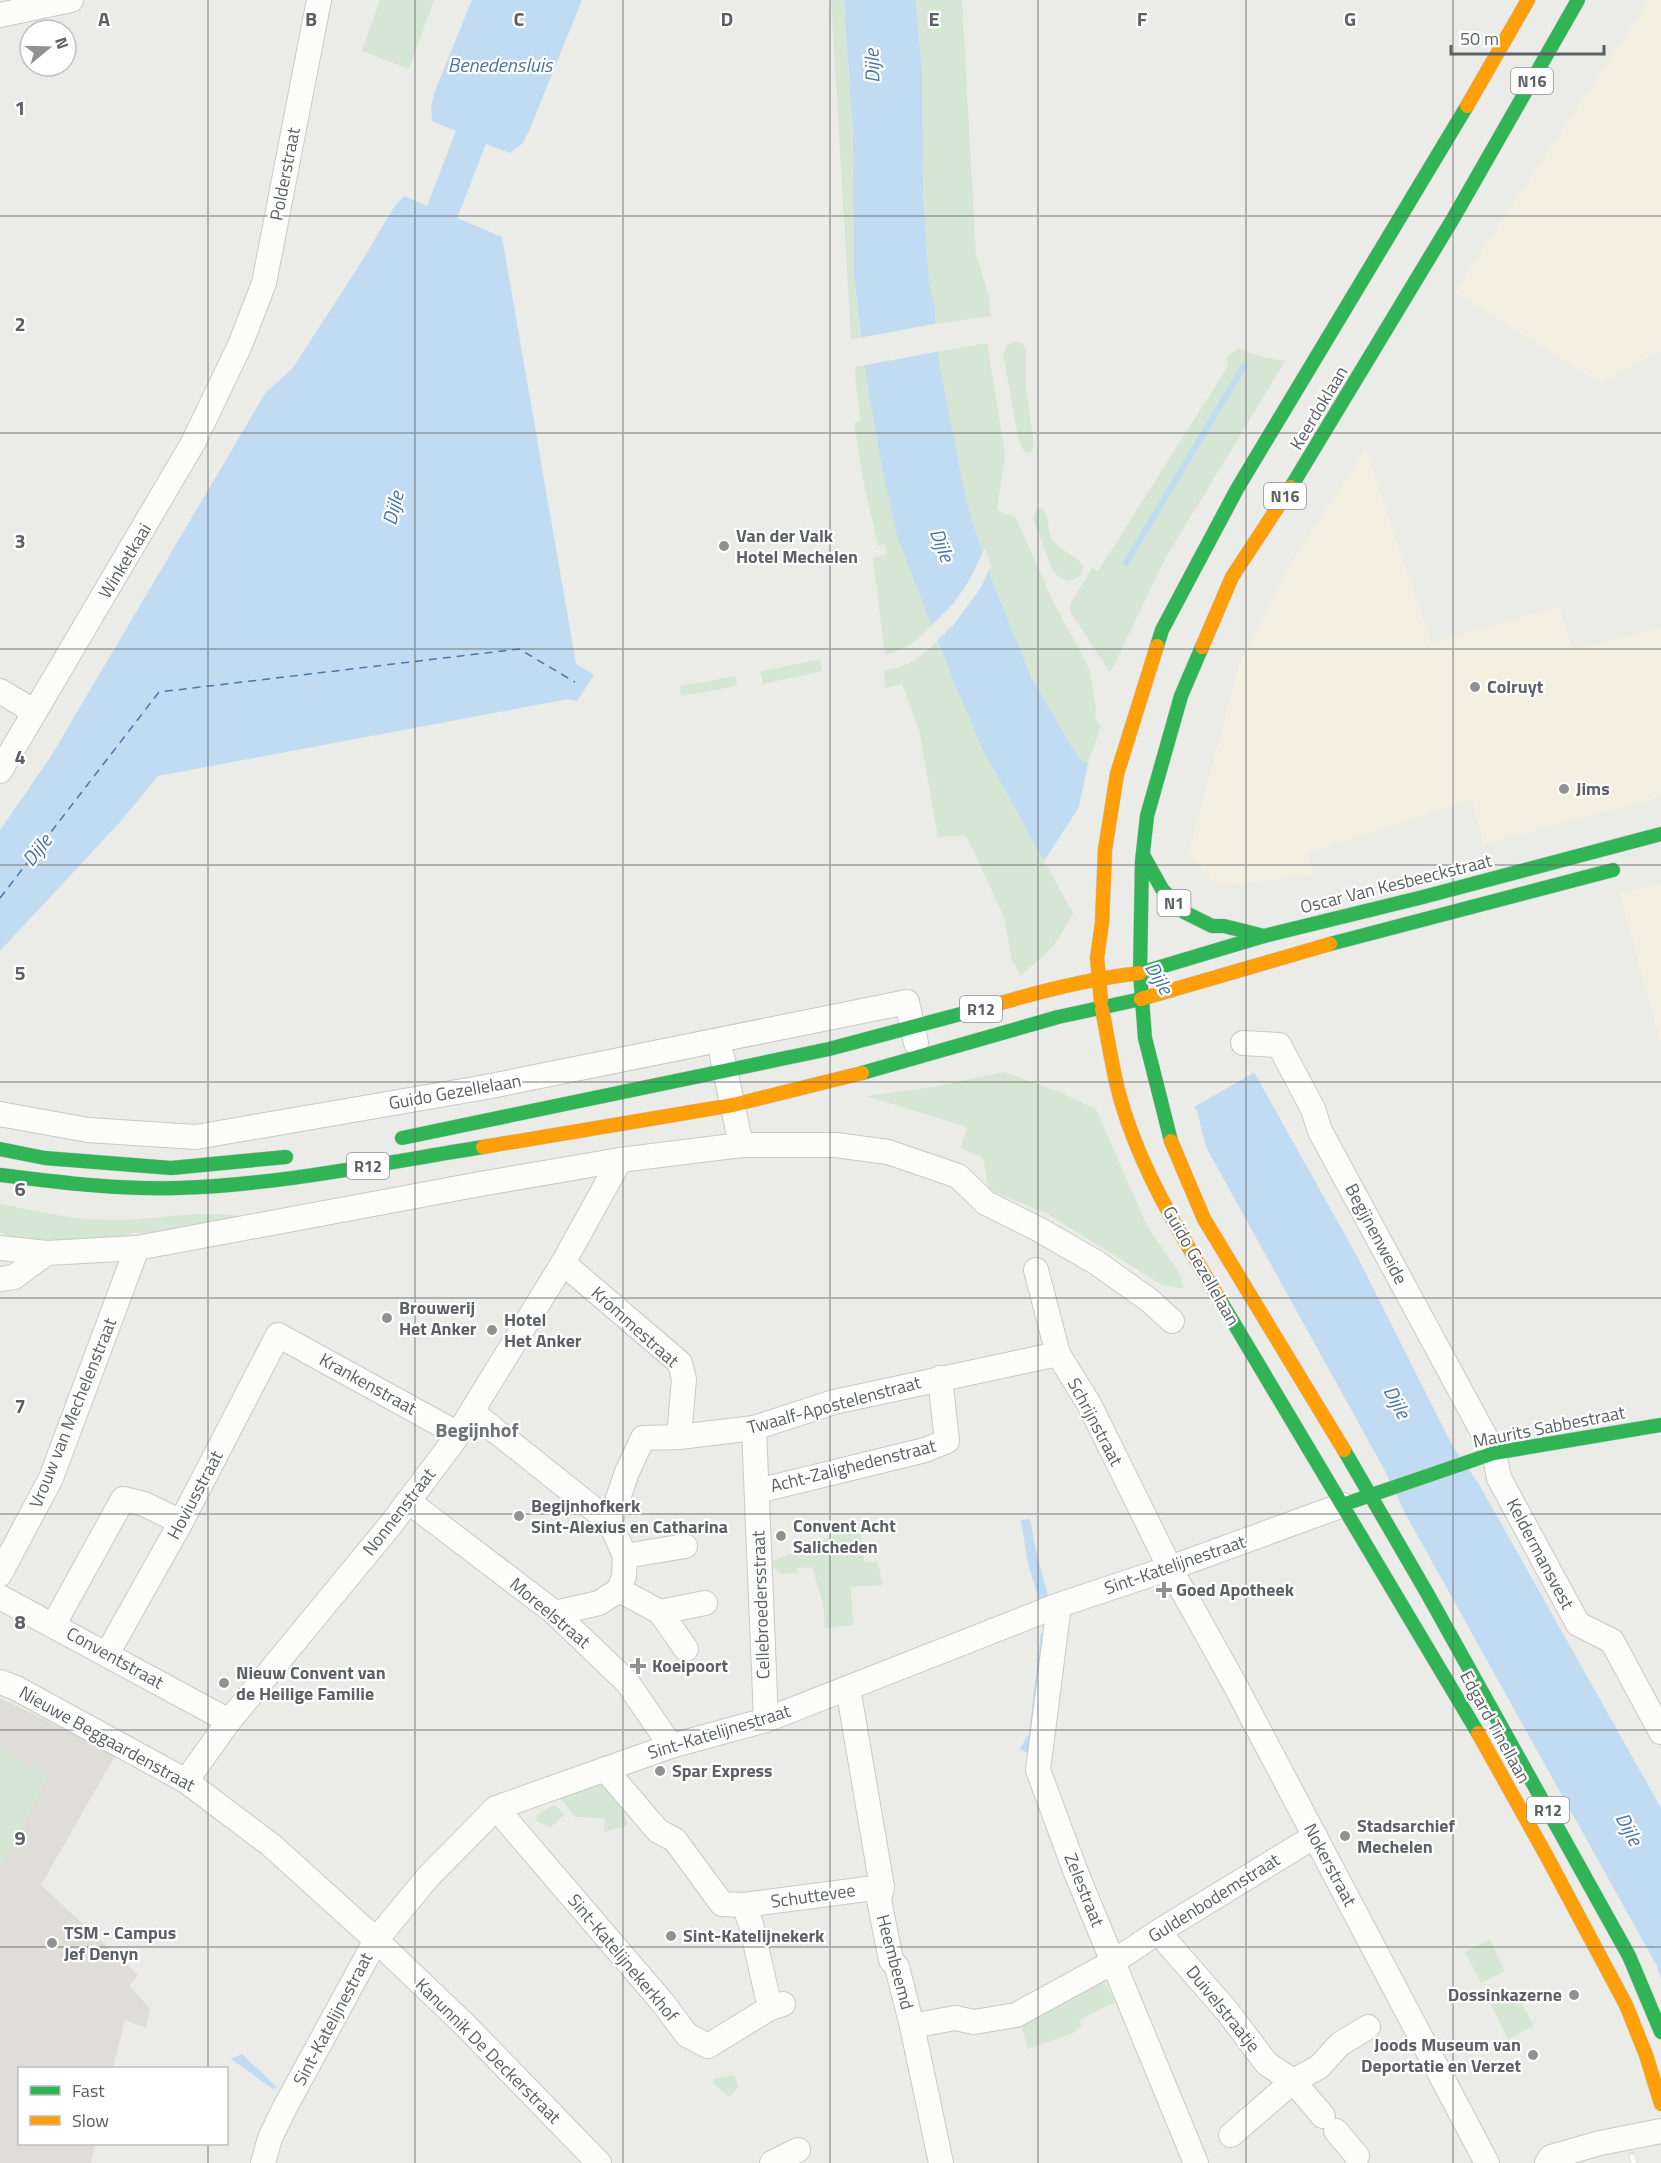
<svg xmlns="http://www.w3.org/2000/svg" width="1661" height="2163" font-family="'Titillium Web',sans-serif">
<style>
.commercial{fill:#f3f0e2}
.education{fill:#deddd7}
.green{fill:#d6e6d4}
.water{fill:#c0dbf2}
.pier{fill:#ebebe7}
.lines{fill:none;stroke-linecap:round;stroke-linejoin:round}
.stream{stroke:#c0dbf2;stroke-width:6}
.ferry{stroke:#4c76a6;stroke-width:1.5;stroke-dasharray:8 6;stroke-linecap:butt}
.street-casing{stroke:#c9c9c8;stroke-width:26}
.fast-casing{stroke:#c8c9c8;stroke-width:15}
.slow-casing{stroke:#c8c9c8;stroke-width:15}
.street{stroke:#fcfcfb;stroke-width:24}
.fast{stroke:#30b455;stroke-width:14}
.slow{stroke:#ff9f0a;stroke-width:14}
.rail-casing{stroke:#e2e2e2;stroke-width:7}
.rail{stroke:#fff;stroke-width:4.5;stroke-dasharray:14;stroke-linecap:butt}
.grid{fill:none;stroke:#5d6064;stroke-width:1.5;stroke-opacity:0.55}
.poi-dot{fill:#8f9192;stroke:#fff;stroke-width:2}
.labels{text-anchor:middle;stroke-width:4.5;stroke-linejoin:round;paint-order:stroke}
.shield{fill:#fff;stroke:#8e9092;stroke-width:1.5}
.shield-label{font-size:16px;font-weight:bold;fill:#5d6064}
.street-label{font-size:18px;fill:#5d6064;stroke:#fff}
.poi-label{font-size:18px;font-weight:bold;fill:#5d6064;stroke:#fff;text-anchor:start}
.water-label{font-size:20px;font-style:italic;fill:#4c76a6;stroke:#fff}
.neighbourhood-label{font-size:20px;font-weight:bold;fill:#6e7276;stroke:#fff}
.grid-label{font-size:20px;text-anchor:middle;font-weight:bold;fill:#5d6064;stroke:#fff;stroke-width:4.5;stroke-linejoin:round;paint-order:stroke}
</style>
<rect width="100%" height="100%" fill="#ebebe7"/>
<!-- commercial -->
<g class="commercial">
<path d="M1649,0H1661V350L1601,384L1454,292Z"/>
<path d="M1366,449L1431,643L1559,606L1573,650L1661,628V797L1484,844L1471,800L1306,854L1315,875L1218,886L1188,855L1239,665L1291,562Z"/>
<path d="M1661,883V1044L1619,893Z"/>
</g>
<!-- education -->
<path class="education" d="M0,1698L116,1754L41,1885L138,1975L129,1986L150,2008L146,2028L125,2020L113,2068H20V2144H95L91,2163H0Z"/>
<!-- green -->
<g class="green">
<path d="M380,0H434L409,69L362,51Z"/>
<path d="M831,0H844L853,135L854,276L860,338L851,339Z"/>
<path d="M916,0H962L976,254L988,294L991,316L936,324L929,283L923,191L922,75Z"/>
<path d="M1018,341L1023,344L1026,350V389L1034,444L1032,451L1029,453L1023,450L1018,437L1003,354L1007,345Z"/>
<path d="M987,343L1005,454L997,510L1016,518L1053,601L1089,668L1096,706L1095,718L1101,726L1088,763L1079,759L1031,677L994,585L971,518L963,485L937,352Z"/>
<path d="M1238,348L1262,357L1285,361L1165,559L1110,673L1071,613L1070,604L1092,568L1098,571L1228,366L1227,357Z"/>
<path d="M864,365L882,468L898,537L932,625C915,642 908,649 885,655L873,558L887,554L885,544L878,546L863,479L854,423L861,421L856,387L855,367Z"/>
<path d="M1038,508H1041C1051,515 1046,530 1053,540C1060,551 1076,554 1083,566L1081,576C1070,583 1062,581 1053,571L1033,519L1035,512Z"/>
<path d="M937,641L984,752L1073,913C1056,945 1049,953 1020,975L1012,960L1004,917L966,835L938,837L919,730L902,684L885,688L884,671C911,665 917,660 937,641Z"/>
<path d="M820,659L822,671L763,684L760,672Z"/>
<path d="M736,676L737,686L681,696L680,686Z"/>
<path d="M1004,1072L1057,1091L1096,1109L1147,1226L1178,1271L1185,1289L1162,1285L1046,1213L989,1190L983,1158L960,1148L967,1129L964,1126L866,1096L933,1087Z"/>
<path d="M0,1204C37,1211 76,1221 114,1220C157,1220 200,1209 243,1217L176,1232L134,1233L108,1241L14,1239L0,1232Z"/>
<path d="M860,1524L864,1562L878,1563L883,1585L851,1587L853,1625L825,1628L823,1603L812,1567L797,1568V1573L782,1574L768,1563Z"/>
<path d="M0,1751L49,1776L0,1869Z"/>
<path d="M601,1784L619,1803L628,1825L604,1832L605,1818L575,1817L560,1798Z"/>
<path d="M554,1805L565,1814L550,1828L535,1820L537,1815Z"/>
<path d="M1490,1940L1505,1971L1481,1983L1465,1952Z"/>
<path d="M1103,1978L1115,2002L1079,2020L1082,2026L1075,2029L1076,2032L1028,2049L1020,2021Z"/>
<path d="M1514,1989L1534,2026L1508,2039L1489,2001Z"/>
<path d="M734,2075L738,2087L729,2097L713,2083L714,2079Z"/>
</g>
<!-- water -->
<g class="water">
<path d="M472,0H582L529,131L522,144L510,153L486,144L457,218L502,237L576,664L594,675L577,701L568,699L158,776L121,821L0,951V830L50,758L266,392L292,369L359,266L394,207L404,196L427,206L456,131L432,121L431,106L435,91Z"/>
<path d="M844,0H916L922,75L923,191L929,283L935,307L937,352L963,485L971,518L994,585L1031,677L1079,759L1088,763L1255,1074L1358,1258L1452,1445L1480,1486L1661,1808V1978L1657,1966L1406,1515L1384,1469L1206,1147L1197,1111L1076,919L984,752L955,685L898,539L882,468L864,365L854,275L853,135Z"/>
<path d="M1030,1519L1036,1551L1048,1596L1039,1599L1028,1564L1021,1520Z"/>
<path d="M1052,1629L1036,1739L1027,1753L1020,1749L1029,1733L1041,1634Z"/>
<path d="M242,2054L277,2087L273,2089L231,2059Z"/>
</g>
<!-- pier -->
<g class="pier">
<path d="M939,323L940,351L861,366L858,338Z"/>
<path d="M985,548L991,566L980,589L955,623L935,643L929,628L953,604L969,581Z"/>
<path d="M1088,763L1257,1071L1194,1107L1203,1148L1194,1113L1102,966L1044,861L1079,807Z"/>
</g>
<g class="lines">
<!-- stream -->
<path class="stream" d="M1126,563L1244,366"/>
<!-- ferry -->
<path class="ferry" d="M0,898L159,692L519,649L575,682"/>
<defs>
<g id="street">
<path d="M0,15L71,0"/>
<path d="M0,691L35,712"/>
<path d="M0,771L193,443L240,345L264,283L319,0"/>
<path d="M1243,1043L1279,1045L1313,1109L1320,1131L1494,1453L1499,1478L1578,1624L1612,1641L1661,1732"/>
<path d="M722,1056L741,1145"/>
<path d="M0,1114L88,1130L196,1137L486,1087L907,1002L916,1043"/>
<path d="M0,1248L47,1253L137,1248L480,1184L620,1160L741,1145H836L888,1152L958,1176L986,1203L1040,1230L1097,1263L1149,1300L1172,1321"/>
<path d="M563,1263L680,1363L684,1379L679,1437"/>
<path d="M1036,1270L1058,1354L1089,1404L1170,1568L1234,1683L1487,2163"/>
<path d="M0,1279L14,1277L47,1253"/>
<path d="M472,1412L610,1522L625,1556L624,1576L619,1590L599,1603L555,1613"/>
<path d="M754,1428L766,1720"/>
<path d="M757,1491L925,1450L947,1441L940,1378"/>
<path d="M408,1501L555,1613L627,1682L671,1746"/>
<path d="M610,1522L627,1472L643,1438L679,1437L754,1428L834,1402L1058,1354"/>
<path d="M625,1556L685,1546"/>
<path d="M0,1574L51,1478L137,1248"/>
<path d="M619,1590L660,1612L705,1603"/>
<path d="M0,1597L229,1721"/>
<path d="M1059,1605L1038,1770L1075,1870L1196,2163"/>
<path d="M660,1612L686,1649"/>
<path d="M54,1624L123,1499L144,1504L181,1522"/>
<path d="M107,1654L181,1522L278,1335L458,1434"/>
<path d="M0,1682L16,1688L186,1781L271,1845L376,1940L465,2025L599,2163"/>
<path d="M848,1688L882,1887L879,1900L891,1960L897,1967L912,2026L941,2163"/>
<path d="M605,1769L658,1831L675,1840L722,1904L744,1905L882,1887"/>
<path d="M186,1781L229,1721L392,1523L453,1442L563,1263L620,1160"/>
<path d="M496,1808L663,2003L687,2035L708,2046L770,2008"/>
<path d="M744,1905L751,1924L770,2008L783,2004"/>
<path d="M1158,1932L1227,2011L1267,2064L1293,2081L1323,2116"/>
<path d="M912,2026L955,2018L974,2022L1016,2015L1113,1962L1158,1932L1315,1836"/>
<path d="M1336,2131L1357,2156"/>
<path d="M1231,2135L1293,2081L1319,2067L1340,2044L1368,2027"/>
<path d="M263,2163L270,2138L284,2109L376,1940L428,1877L496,1808L671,1746L766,1720L1059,1605L1170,1568L1343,1505"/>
<path d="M772,2163L798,2150"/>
<path d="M1547,2163L1551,2157L1600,2143L1661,2131"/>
</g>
<g id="fast">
<path d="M1291,487L1454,217L1578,0"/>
<path d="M1157,646L1162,630L1237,489L1467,106"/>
<path d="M1143,855L1162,889L1184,912L1212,926H1224L1264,936"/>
<path d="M1330,944L1613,870"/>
<path d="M1140,973L1264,936L1423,897L1661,834"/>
<path d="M862,1073L1058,1017L1141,999"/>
<path d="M402,1138L829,1049L987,1007"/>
<path d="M1171,1141L1145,1038L1140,973L1142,861L1147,816L1181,696L1202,647"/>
<path d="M0,1149L45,1158L171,1168L286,1157"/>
<path d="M0,1175C59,1182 118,1190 177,1188C280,1185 382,1163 483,1147"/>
<path d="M1220,1300L1478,1733"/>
<path d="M1344,1450L1427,1593L1629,1956L1661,2032"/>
<path d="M1345,1504L1494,1453L1661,1425"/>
</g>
<g id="slow">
<path d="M1467,106L1528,0"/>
<path d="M1202,647L1232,577L1291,487"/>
<path d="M1141,999L1330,944"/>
<path d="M1101,1001L1097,958L1102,923L1105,850L1117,774L1157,646"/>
<path d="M987,1007C1038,992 1087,979 1140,973"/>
<path d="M1102,1009C1107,1034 1111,1060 1117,1086C1136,1163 1179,1232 1220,1300"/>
<path d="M1171,1141L1204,1219L1344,1450"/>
<path d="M483,1147L733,1105L862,1073"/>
<path d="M1478,1733L1546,1855L1626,2005L1646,2055L1661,2104"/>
</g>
</defs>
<!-- street casing -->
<use href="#street" class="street-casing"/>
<!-- fast casing -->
<use href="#fast" class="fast-casing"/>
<!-- slow casing -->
<use href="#slow" class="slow-casing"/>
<!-- street -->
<use href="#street" class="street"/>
<!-- fast -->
<use href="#fast" class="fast"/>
<!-- slow -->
<use href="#slow" class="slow"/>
<defs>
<path id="rail" d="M1632,2155L1634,2163"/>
</defs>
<!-- rail casing -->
<use href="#rail" class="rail-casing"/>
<!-- rail -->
<use href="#rail" class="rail"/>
</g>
<!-- grid -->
<path class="grid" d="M208,0V2068M415,0V2163M623,0V2163M830,0V2163M1038,0V2163M1246,0V2163M1453,0V2163M0,216H1661M0,433H1661M0,649H1661M0,865H1661M0,1082H1661M0,1298H1661M0,1514H1661M0,1730H1661M0,1947H1661M208,2144V2163"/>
<!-- markers -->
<g class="poi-dot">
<circle cx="724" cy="546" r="6"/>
<circle cx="1475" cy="687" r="6"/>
<circle cx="1564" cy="789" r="6"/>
<circle cx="387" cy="1318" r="6"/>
<circle cx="492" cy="1330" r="6"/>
<circle cx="519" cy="1516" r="6"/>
<circle cx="781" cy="1536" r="6"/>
<path d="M1161 1581h6v6h6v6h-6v6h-6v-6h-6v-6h6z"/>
<path d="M635 1657h6v6h6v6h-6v6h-6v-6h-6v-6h6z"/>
<circle cx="224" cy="1683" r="6"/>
<circle cx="660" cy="1771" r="6"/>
<circle cx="1345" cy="1836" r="6"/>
<circle cx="671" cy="1936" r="6"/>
<circle cx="52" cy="1943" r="6"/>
<circle cx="1574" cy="1995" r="6"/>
<circle cx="1533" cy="2055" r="6"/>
</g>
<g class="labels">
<!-- shield labels -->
<g class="shield">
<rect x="1511" y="68" width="42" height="26" rx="4.5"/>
<rect x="1264" y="483" width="42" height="26" rx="4.5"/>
<rect x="1157.5" y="890" width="33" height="26" rx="4.5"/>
<rect x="960" y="996" width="42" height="26" rx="4.5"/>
<rect x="347" y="1153" width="42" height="26" rx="4.5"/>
<rect x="1527" y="1797" width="42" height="26" rx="4.5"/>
</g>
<g class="shield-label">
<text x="1532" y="87">N16</text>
<text x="1285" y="502">N16</text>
<text x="1174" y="909">N1</text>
<text x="981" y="1015">R12</text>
<text x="368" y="1172">R12</text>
<text x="1548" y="1816">R12</text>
</g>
<!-- street labels -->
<g class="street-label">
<text transform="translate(285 174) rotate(-79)" y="6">Polderstraat</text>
<text transform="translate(1319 408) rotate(-59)" y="6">Keerdoklaan</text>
<text transform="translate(125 561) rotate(-59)" y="6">Winketkaai</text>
<text transform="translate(1396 884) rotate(-14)" y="6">Oscar Van Kesbeeckstraat</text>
<text transform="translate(455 1092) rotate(-10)" y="6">Guido Gezellelaan</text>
<text transform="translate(1376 1234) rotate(62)" y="6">Begijnenweide</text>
<text transform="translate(1201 1266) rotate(60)" y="6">Guido Gezellelaan</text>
<text transform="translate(635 1327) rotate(42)" y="6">Krommestraat</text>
<text transform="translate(368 1384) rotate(29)" y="6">Krankenstraat</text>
<text transform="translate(834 1405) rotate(-15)" y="6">Twaalf-Apostelenstraat</text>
<text transform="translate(73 1413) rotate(-68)" y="6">Vrouw van Mechelenstraat</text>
<text transform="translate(1095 1422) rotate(62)" y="6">Schrijnstraat</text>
<text transform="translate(1549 1427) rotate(-11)" y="6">Maurits Sabbestraat</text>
<text transform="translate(853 1466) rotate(-14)" y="6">Acht-Zalighedenstraat</text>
<text transform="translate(195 1495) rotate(-62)" y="6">Hoviusstraat</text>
<text transform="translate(399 1512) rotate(-52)" y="6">Nonnenstraat</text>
<text transform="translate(1540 1554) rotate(62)" y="6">Keldermansvest</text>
<text transform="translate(1175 1565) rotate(-19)" y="6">Sint-Katelijnestraat</text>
<text transform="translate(761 1605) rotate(-92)" y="6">Cellebroedersstraat</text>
<text transform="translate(550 1613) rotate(40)" y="6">Moreelstraat</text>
<text transform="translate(115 1658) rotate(29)" y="6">Conventstraat</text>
<text transform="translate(1495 1727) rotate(61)" y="6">Edgard Tinellaan</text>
<text transform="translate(719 1732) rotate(-17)" y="6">Sint-Katelijnestraat</text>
<text transform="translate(107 1739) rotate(29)" y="6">Nieuwe Beggaardenstraat</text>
<text transform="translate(1330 1865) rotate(62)" y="6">Nokerstraat</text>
<text transform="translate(1084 1890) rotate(68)" y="6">Zelestraat</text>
<text transform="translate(813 1896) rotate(-8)" y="6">Schuttevee</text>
<text transform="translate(1214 1898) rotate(-32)" y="6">Guldenbodemstraat</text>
<text transform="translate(623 1958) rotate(50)" y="6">Sint-Katelijnekerkhof</text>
<text transform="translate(895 1962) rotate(75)" y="6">Heembeemd</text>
<text transform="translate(1223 2009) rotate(51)" y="6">Duivelstraatje</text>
<text transform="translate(333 2019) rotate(-62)" y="6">Sint-Katelijnestraat</text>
<text transform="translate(488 2051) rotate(45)" y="6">Kanunnik De Deckerstraat</text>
</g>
<!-- poi labels -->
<g class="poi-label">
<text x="736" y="542">Van der Valk<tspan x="736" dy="21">Hotel Mechelen</tspan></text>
<text x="1487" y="693">Colruyt</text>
<text x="1576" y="795">Jims</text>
<text x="399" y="1314">Brouwerij<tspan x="399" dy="21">Het Anker</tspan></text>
<text x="504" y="1326">Hotel<tspan x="504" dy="21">Het Anker</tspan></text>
<text x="531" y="1512">Begijnhofkerk<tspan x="531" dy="21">Sint-Alexius en Catharina</tspan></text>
<text x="793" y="1532">Convent Acht<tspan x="793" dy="21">Salicheden</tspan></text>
<text x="1176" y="1596">Goed Apotheek</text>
<text x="652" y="1672">Koeipoort</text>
<text x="236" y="1679">Nieuw Convent van<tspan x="236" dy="21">de Heilige Familie</tspan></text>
<text x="672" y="1777">Spar Express</text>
<text x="1357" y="1832">Stadsarchief<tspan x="1357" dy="21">Mechelen</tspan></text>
<text x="64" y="1939">TSM - Campus<tspan x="64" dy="21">Jef Denyn</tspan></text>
<text x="683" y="1942">Sint-Katelijnekerk</text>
<text x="1562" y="2001" text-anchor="end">Dossinkazerne</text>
<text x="1521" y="2051" text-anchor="end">Joods Museum van<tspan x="1521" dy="21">Deportatie en Verzet</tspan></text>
</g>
<!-- water labels -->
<g class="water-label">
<text x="500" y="72">Benedensluis</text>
<text transform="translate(872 66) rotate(-92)" y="7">Dijle</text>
<text transform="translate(393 508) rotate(-76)" y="7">Dijle</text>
<text transform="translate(942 545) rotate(69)" y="7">Dijle</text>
<text transform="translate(37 850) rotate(-52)" y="7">Dijle</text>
<text transform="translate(1159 978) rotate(59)" y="7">Dijle</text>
<text transform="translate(1397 1402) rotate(61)" y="7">Dijle</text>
<text transform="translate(1629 1829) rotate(61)" y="7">Dijle</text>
</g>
<!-- neighbourhood labels -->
<g class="neighbourhood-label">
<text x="477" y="1437">Begijnhof</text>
</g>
</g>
<g class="grid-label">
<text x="104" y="26">A</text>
<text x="311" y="26">B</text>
<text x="519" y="26">C</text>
<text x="727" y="26">D</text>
<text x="934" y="26">E</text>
<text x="1142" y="26">F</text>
<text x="1350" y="26">G</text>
<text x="20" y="115">1</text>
<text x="20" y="331">2</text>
<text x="20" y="548">3</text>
<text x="20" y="764">4</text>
<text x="20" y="980">5</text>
<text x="20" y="1196">6</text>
<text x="20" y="1413">7</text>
<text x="20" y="1629">8</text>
<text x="20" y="1845">9</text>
</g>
<!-- legend -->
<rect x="18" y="2067" width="210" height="78" fill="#ffffff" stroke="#bebfc1" stroke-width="1.5"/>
<rect x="30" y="2086" width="30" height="9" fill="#30b455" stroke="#bebfc1" stroke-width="1.5"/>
<text x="72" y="2097" font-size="18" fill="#5d6064">Fast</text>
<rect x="30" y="2116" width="30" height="9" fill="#ff9f0a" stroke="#bebfc1" stroke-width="1.5"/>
<text x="72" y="2127" font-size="18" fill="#5d6064">Slow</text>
<!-- north arrow -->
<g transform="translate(48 48) rotate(71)"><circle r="28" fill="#ffffff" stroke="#bebfc1" stroke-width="1.5"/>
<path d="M0-4.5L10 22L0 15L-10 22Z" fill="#8f9192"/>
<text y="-9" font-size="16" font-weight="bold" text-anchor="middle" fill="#5d6064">N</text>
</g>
<!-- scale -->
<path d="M1451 45v9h153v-9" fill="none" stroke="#5d6064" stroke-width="3"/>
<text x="1460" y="45" font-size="18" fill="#5d6064" stroke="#ffffff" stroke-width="4.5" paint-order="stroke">50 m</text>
</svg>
